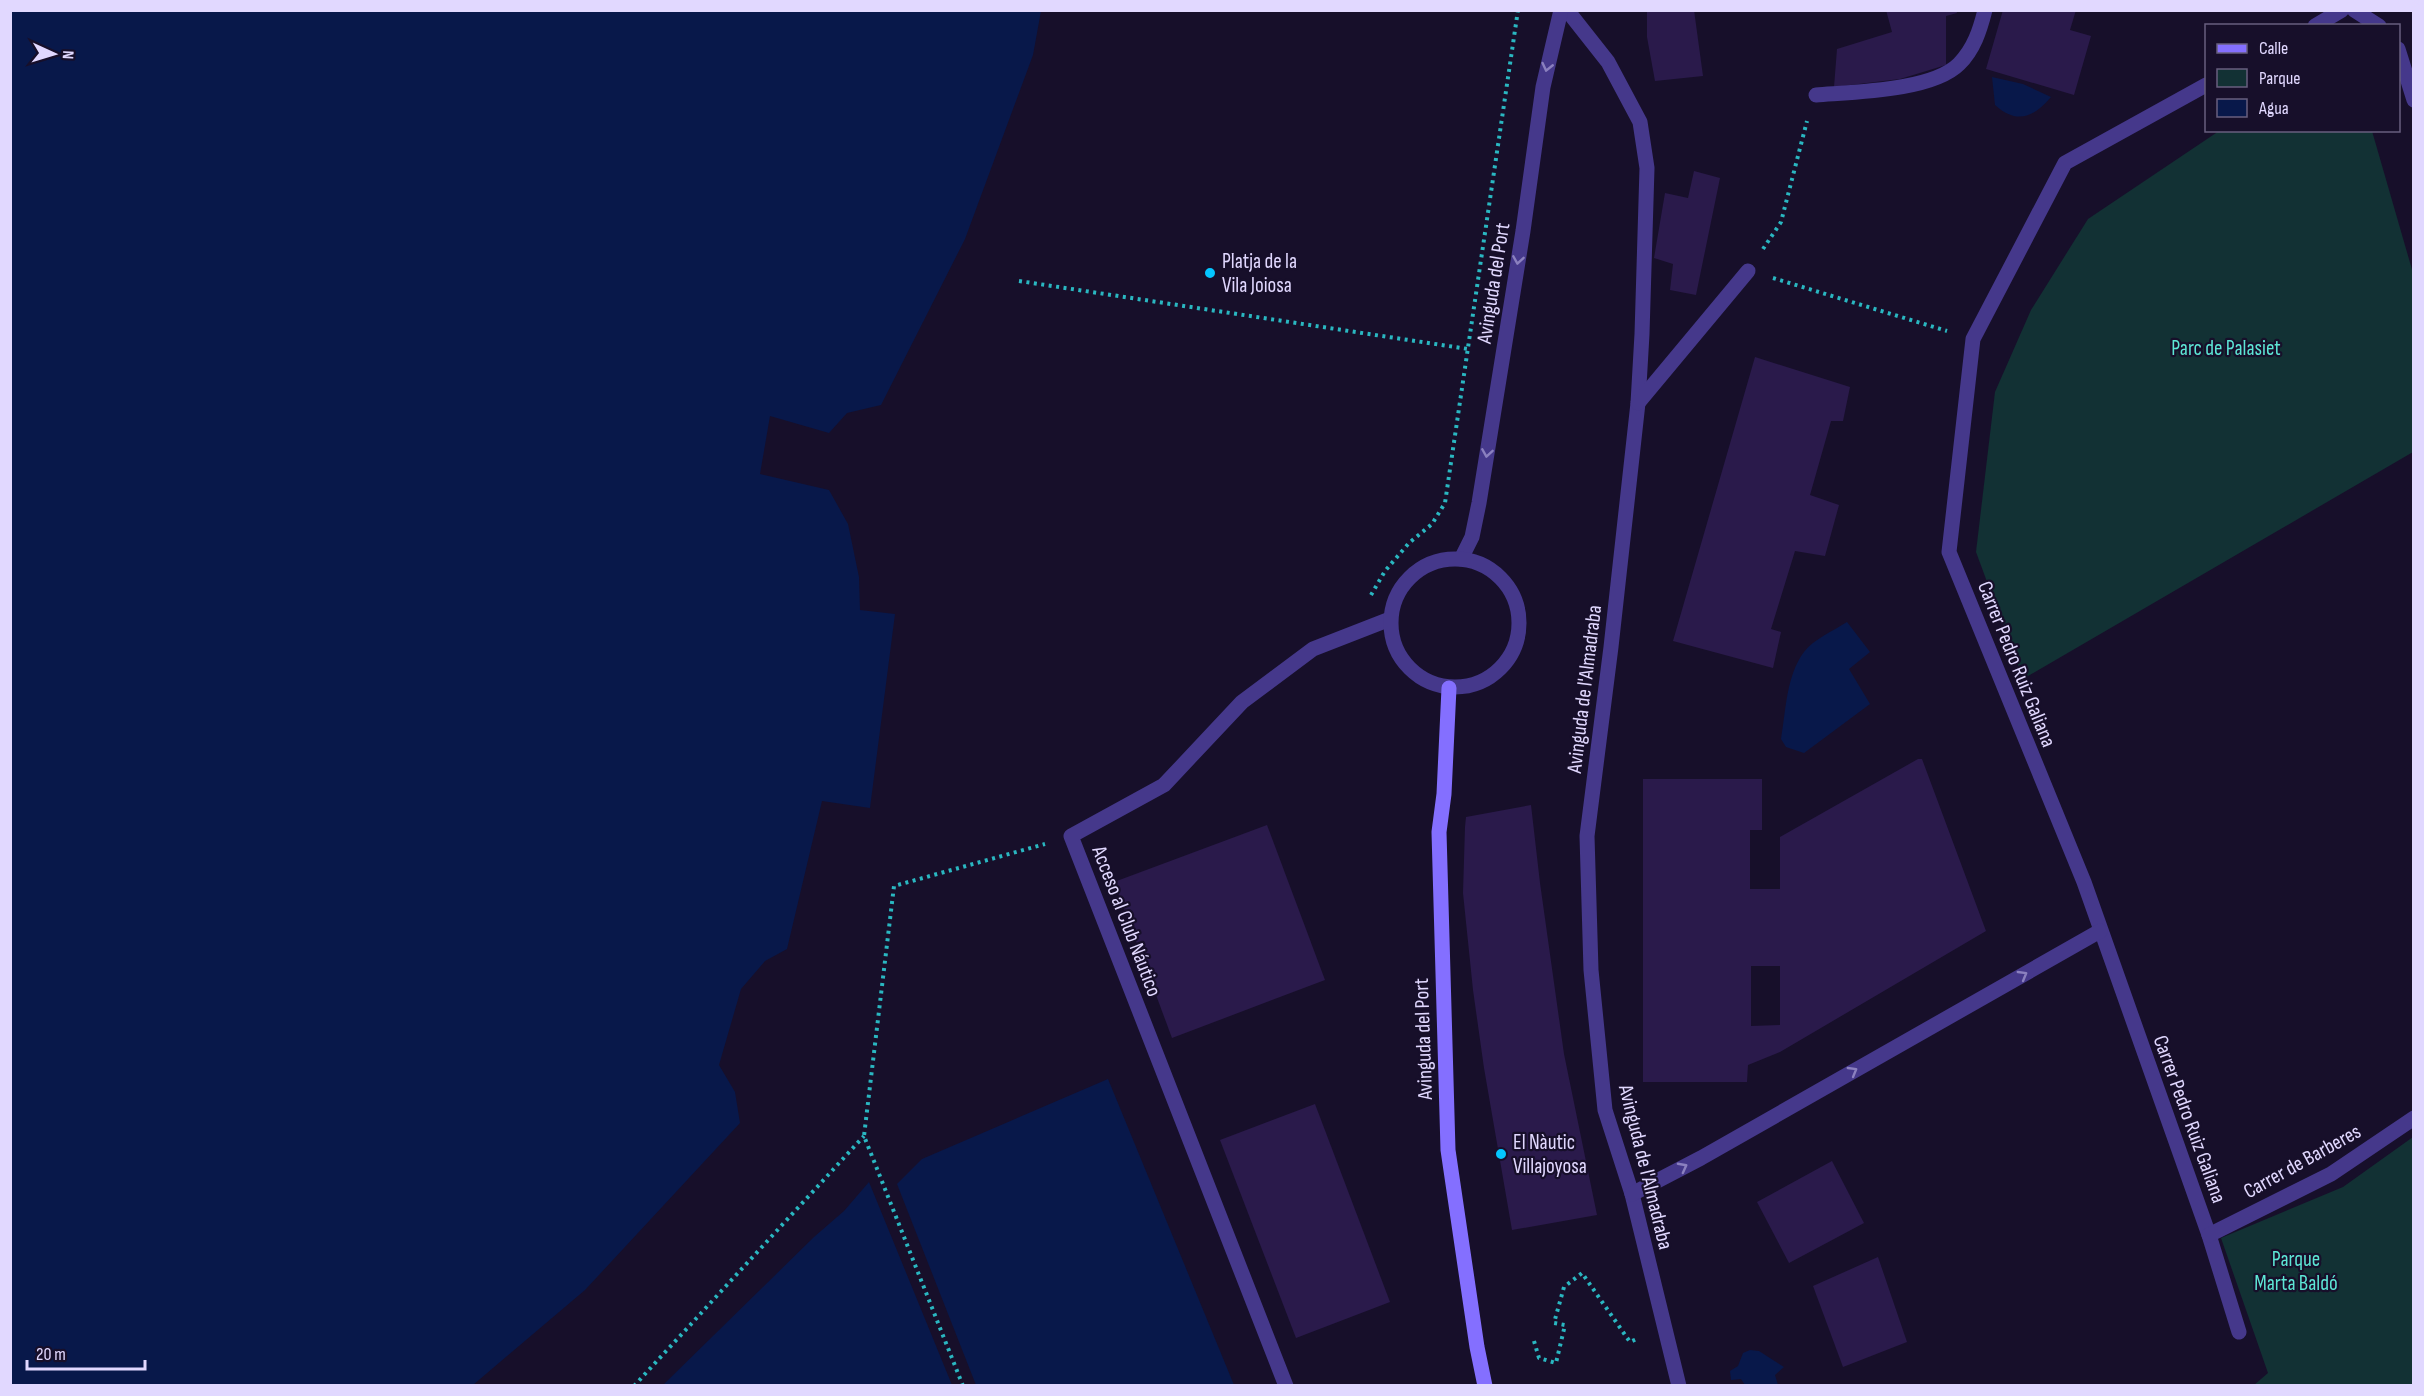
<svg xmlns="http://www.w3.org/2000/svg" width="2424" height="1396" font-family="'Sofia Sans Condensed',sans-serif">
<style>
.green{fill:#123134}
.water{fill:#08184a}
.building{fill:#2a1a4b;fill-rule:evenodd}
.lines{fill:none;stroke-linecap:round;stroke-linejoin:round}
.path{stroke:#2ab7c1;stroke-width:4;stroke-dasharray:3 4.5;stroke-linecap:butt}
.lane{stroke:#45388b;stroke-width:15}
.street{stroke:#45388b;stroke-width:15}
.secondary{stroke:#846fff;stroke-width:15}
.oneway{stroke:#8b80bf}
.poi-dot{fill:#04c6ff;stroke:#170f2a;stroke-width:2}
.labels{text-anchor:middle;stroke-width:4.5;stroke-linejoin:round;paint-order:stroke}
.poi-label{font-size:21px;fill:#e1d8ff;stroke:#170f2a;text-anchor:start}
.street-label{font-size:21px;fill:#e1d8ff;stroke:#170f2a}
.park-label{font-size:21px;fill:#5de6d5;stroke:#170f2a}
</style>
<rect width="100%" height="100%" fill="#170f2a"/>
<!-- green -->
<g class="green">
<path d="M2219,131H2372L2413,273V452L2023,679L1976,552L1995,392L2031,310L2088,219Z"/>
<path d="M2413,1137V1385H2254L2268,1373L2221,1238L2343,1187Z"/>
</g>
<!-- water -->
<g class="water">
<path d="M10,11H1041L1033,55L965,239L881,405L847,413L829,433L770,416L760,474L829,490L848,524L859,577L860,610L895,614L870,808L822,801L787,949L765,961L741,989L719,1065L735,1092L740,1123L585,1290L473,1385H11Z"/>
<path d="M1992,77L2023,84L2051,97C2034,117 2017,125 1995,105Z"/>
<path d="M1847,622L1870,652L1849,669L1870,704L1804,753L1786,747L1781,739C1786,711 1786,676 1804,652C1814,639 1833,631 1847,622Z"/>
<path d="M1108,1079L1234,1385H976L897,1184L922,1159Z"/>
<path d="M869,1182L952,1385H663L814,1237L844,1211Z"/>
<path d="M1750,1350L1759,1351L1784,1367L1775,1375L1778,1385H1745L1741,1379L1731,1380L1730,1371L1738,1366L1743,1353Z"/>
</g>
<!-- building -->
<g class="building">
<path d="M1647,10H1694L1703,76L1655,81L1647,37Z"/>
<path d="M1886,10H1956L1957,13L1946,16V65L1900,79L1834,87L1837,49L1892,32Z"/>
<path d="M2003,10H2076L2070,30L2091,36L2074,95L1986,69Z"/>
<path d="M1694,171L1720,178L1696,295L1670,290L1673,264L1654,258L1665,193L1688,198Z"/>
<path d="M1755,357L1850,387L1843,421H1831L1810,495L1839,505L1825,556L1795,551L1771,629L1781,632L1773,668L1673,641Z"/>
<path d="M1918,759H1922L1986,931L1780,1052L1748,1065L1747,1082H1643V779H1762V830H1750V889H1780V837ZM1751,966H1780V1025L1751,1026Z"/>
<path d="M1531,805L1540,883L1564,1054L1597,1215L1512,1230L1484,1068L1473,990L1463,893L1465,827L1466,817Z"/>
<path d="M1267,825L1325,980L1172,1038L1114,882Z"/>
<path d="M1315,1104L1390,1302L1296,1338L1220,1140Z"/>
<path d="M1832,1161L1864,1223L1789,1263L1757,1202Z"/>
<path d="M1878,1257L1907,1342L1843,1367L1813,1286Z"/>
</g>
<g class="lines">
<!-- path -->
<g class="path">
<path d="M1763,249L1781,222L1807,121"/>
<path d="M1773,278L1947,331"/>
<path d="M1019,281L1468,349"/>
<path d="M1371,595L1385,571L1409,543L1432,524L1445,503L1518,10"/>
<path d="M1534,1341L1539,1358L1556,1363L1565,1325L1554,1323L1564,1287L1582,1273L1630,1342L1639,1338"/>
<path d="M634,1386L864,1136"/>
<path d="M963,1386L864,1136L894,886L1045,844"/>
</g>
<!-- lane -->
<path class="lane" d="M1286,1386L1071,836L1164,785L1242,702L1313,649L1390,619"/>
<!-- street -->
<g class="street">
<path d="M1567,10L1608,62L1640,122L1647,168L1642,334L1638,403L1611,647L1587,836L1591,970L1605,1110L1632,1194L1679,1386"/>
<path d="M2354,10L2379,26"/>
<path d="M2315,26L2342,10"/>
<path d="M2398,49L2414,100"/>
<path d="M2206,85L2065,163L1973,339L1949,552L2084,882L2209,1235L2239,1332"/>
<path d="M1816,95C1853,92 1932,91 1959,64C1974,49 1980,30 1985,10"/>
<path d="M1638,403L1748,271"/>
<path d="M1461,559L1472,537L1479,503L1523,231L1543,87L1561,10"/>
<circle cx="1455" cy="623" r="64"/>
<path d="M1632,1194L1701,1158L2100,931"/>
<path d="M2209,1235L2331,1174L2414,1118"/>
</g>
<!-- secondary -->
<path class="secondary" d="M1449,688L1444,794L1439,832L1448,1150L1477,1347L1485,1386"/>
</g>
<!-- one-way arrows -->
<defs><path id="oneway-chevron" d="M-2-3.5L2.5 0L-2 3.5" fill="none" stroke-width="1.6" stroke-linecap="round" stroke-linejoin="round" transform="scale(1.5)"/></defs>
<g class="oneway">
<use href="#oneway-chevron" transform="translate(1547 67) rotate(103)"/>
<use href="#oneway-chevron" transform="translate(1518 260) rotate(99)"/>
<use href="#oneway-chevron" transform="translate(1487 453) rotate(99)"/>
<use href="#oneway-chevron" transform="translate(2023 975) rotate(-30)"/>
<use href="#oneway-chevron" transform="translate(1853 1071) rotate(-30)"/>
<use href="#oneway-chevron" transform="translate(1683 1167) rotate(-28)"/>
</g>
<!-- markers -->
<g class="poi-dot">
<circle cx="1210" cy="273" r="6"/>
<circle cx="1501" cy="1154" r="6"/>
</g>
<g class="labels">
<!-- poi labels -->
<g class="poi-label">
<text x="1222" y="268">Platja de la<tspan x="1222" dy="24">Vila Joiosa</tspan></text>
<text x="1513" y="1149">El Nàutic<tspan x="1513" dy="24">Villajoyosa</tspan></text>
</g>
<!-- street labels -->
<g class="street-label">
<text transform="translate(1493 283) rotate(-81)" y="7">Avinguda del Port</text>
<text transform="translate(2017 664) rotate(68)" y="7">Carrer Pedro Ruiz Galiana</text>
<text transform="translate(1584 689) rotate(-83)" y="7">Avinguda de l'Almadraba</text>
<text transform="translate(1127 921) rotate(69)" y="7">Acceso al Club Náutico</text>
<text transform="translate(1423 1039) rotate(-92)" y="7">Avinguda del Port</text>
<text transform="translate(2190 1119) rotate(70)" y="7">Carrer Pedro Ruiz Galiana</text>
<text transform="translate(2302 1161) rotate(-29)" y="7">Carrer de Barberes</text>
<text transform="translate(1646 1167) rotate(76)" y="7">Avinguda de l'Almadraba</text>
</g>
<!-- park labels -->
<g class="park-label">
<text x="2226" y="355">Parc de Palasiet</text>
<text x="2296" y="1266">Parque<tspan x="2296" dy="24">Marta Baldó</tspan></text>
</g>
</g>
<!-- border -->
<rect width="2424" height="1396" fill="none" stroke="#e1d8ff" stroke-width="24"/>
<!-- legend -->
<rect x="2205" y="24" width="195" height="108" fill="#170f2a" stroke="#685f7f" stroke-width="1.5"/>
<rect x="2217" y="44" width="30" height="9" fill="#846fff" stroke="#685f7f" stroke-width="1.5"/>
<text x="2259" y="54" font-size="18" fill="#e1d8ff">Calle</text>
<rect x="2217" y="69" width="30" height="18" fill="#123134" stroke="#685f7f" stroke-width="1.5"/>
<text x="2259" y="84" font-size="18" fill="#e1d8ff">Parque</text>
<rect x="2217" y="99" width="30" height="18" fill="#08184a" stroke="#685f7f" stroke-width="1.5"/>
<text x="2259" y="114" font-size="18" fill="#e1d8ff">Agua</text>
<!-- north arrow -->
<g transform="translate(54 54) rotate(94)" stroke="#170f2a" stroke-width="4.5" paint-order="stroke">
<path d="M0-4.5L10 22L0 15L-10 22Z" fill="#e1d8ff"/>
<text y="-9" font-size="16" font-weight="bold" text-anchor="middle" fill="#e1d8ff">N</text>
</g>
<!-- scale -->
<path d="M27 1360v9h118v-9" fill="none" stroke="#e1d8ff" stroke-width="3"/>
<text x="36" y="1360" font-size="18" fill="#e1d8ff" stroke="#170f2a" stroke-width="4.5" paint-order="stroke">20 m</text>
</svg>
